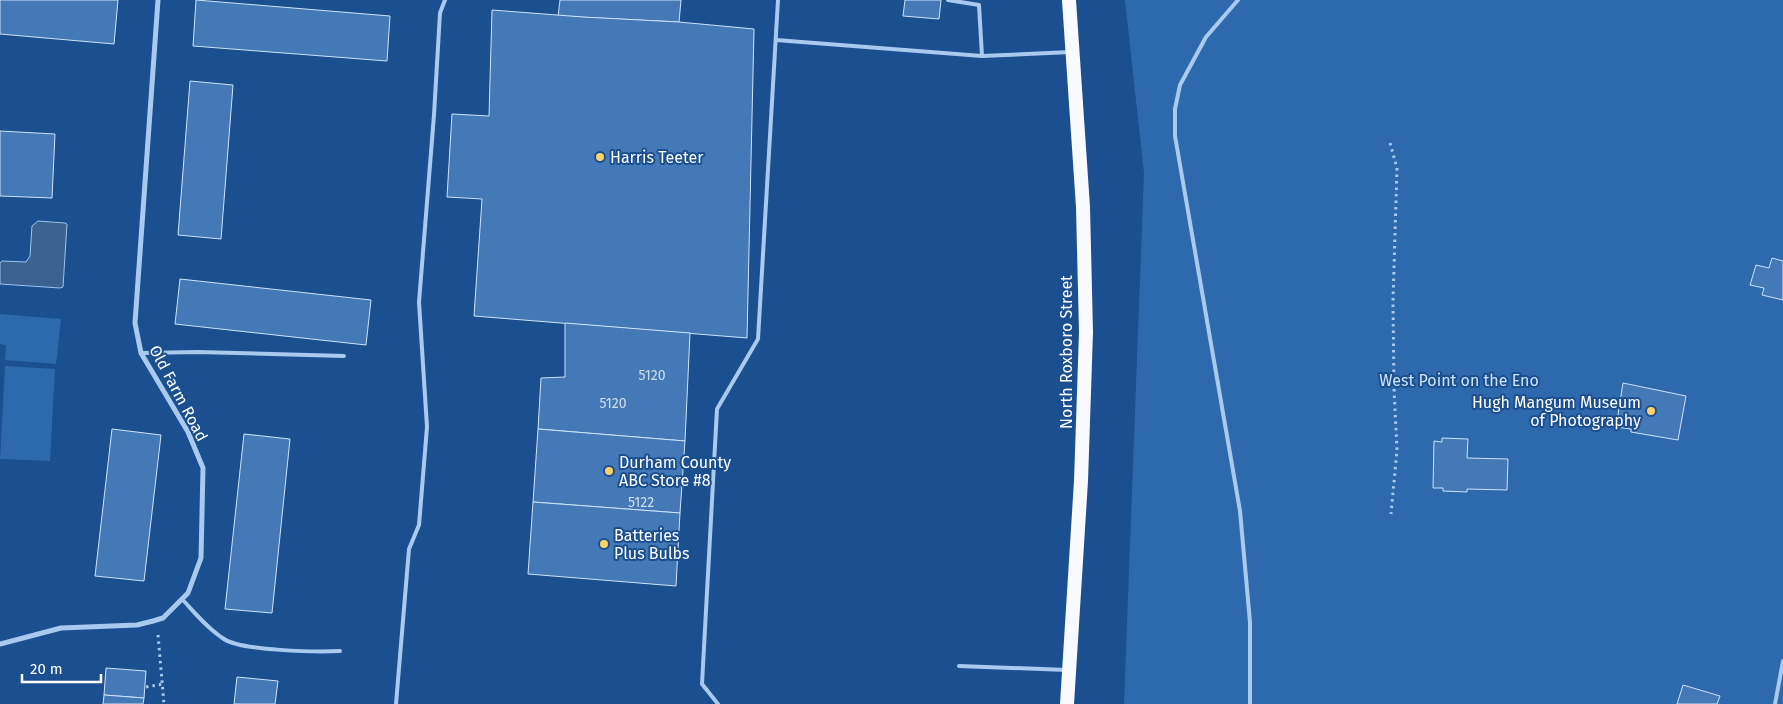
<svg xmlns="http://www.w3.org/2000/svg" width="1783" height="704" font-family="'Fira Sans',sans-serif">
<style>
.green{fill:#2e69ad}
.water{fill:#3c6290;stroke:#9cc4f0}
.building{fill:#4478b7;stroke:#cfe3fa}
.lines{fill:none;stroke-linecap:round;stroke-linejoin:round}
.path{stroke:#a9c9ee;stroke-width:3;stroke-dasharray:2.5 4;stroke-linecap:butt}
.service{stroke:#a9c9ee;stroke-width:4}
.minor{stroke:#a9c9ee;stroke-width:5}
.trunk{stroke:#f8faff;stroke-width:14}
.poi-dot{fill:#ffd166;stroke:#1b4f8f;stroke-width:2}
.labels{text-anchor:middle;stroke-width:4;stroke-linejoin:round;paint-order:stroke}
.number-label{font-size:14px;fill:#d0dded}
.poi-label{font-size:16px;fill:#fff;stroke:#1b4f8f;text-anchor:start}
.street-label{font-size:16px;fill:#fff;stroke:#1b4f8f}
.park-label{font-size:16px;fill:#cfe3fa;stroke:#1b4f8f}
</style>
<rect width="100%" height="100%" fill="#1b4f8f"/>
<!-- green -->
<g class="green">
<path d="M1125,0H1783V704H1124L1144,173Z"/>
<path d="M0,314L61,319L56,364L5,360L6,345L0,344Z"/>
<path d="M5,366L55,369L50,461L0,459Z"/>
</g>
<!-- water -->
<path class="water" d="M38,221L65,223L67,224L63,287L60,288L0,284V263L2,261L26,262L30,256L32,226Z"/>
<!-- building -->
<g class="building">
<path d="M0,0H118L114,44L0,34Z"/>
<path d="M196,0L390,16L387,61L193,46Z"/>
<path d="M560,0H681L679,22L558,16Z"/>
<path d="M905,0H941L939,19L903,16Z"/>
<path d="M492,10L583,17L679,22L754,29L747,338L474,316L482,199L447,197L452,114L489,116Z"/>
<path d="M190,81L233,85L221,239L178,235Z"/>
<path d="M0,131L55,134L52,198L0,196Z"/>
<path d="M1772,258L1783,261V300L1762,295L1764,288L1750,285L1756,265L1769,268Z"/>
<path d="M180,279L371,300L366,345L175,324Z"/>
<path d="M565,323L690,333L685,441L538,429L541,378L565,377Z"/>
<path d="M1623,383L1686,396L1678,440L1631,432V429L1616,427Z"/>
<path d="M112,429L161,435L144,581L95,576Z"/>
<path d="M538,429L685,441L680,513L533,502Z"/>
<path d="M244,434L290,439L272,613L225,609Z"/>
<path d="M1442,438L1468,439L1467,458L1508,459L1507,490L1467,489V492L1443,491V488H1433L1434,441L1442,442Z"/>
<path d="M533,502L680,513L676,586L528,574Z"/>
<path d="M106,668L146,671L144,698L104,695Z"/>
<path d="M237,677L278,681L275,704H234Z"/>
<path d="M1683,685L1720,696L1717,704H1677Z"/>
<path d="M104,695L144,698L143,704H103Z"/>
</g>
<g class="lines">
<!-- path -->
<g class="path">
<path d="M1390,143L1397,168L1393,301L1394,389L1397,450L1391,514"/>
<path d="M158,635L164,704"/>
<path d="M146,687L163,684"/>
</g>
<!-- service -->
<g class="service">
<path d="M948,0L979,5L982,56"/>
<path d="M1238,0L1206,37L1180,85L1175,109V136L1240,511L1250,622V704"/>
<path d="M776,40L982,56L1071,52"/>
<path d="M141,353L198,352L344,356"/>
<path d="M182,599C195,613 208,629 224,639C242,651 317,652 340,651"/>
<path d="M959,666L1067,670"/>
<path d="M396,704L409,549L419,525L427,427L419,302L434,115L440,13L445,0"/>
<path d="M718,704L702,684L717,409L758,339L778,0"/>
<path d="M1775,704L1783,661"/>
</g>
<!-- minor -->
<path class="minor" d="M0,644L61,628L137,625L153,621L163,618L188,593L201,558L203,468L188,432L141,353L135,323L158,0"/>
<!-- trunk -->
<path class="trunk" d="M1067,704L1081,481L1086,332L1083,207L1069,0"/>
</g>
<!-- markers -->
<g class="poi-dot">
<circle cx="600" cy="157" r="5"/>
<circle cx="1651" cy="411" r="5"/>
<circle cx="609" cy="471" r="5"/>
<circle cx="604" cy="544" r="5"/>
</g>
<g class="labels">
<!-- number labels -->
<g class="number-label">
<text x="652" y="380">5120</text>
<text x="613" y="408">5120</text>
<text x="641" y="507">5122</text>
</g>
<!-- poi labels -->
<g class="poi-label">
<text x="610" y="163">Harris Teeter</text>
<text x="1641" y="408" text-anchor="end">Hugh Mangum Museum<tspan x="1641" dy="18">of Photography</tspan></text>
<text x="619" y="468">Durham County<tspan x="619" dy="18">ABC Store #8</tspan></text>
<text x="614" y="541">Batteries<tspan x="614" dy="18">Plus Bulbs</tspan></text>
</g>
<!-- street labels -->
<g class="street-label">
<text transform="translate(1066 352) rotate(-90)" y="6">North Roxboro Street</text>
<text transform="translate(179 393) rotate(62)" y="6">Old Farm Road</text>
</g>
<!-- park labels -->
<g class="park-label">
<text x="1459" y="386">West Point on the Eno</text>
</g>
</g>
<!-- scale -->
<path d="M22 674v8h79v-8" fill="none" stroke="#ffffff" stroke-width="2.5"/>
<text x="30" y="674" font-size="15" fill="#ffffff" stroke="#1b4f8f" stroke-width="4" paint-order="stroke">20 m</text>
</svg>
